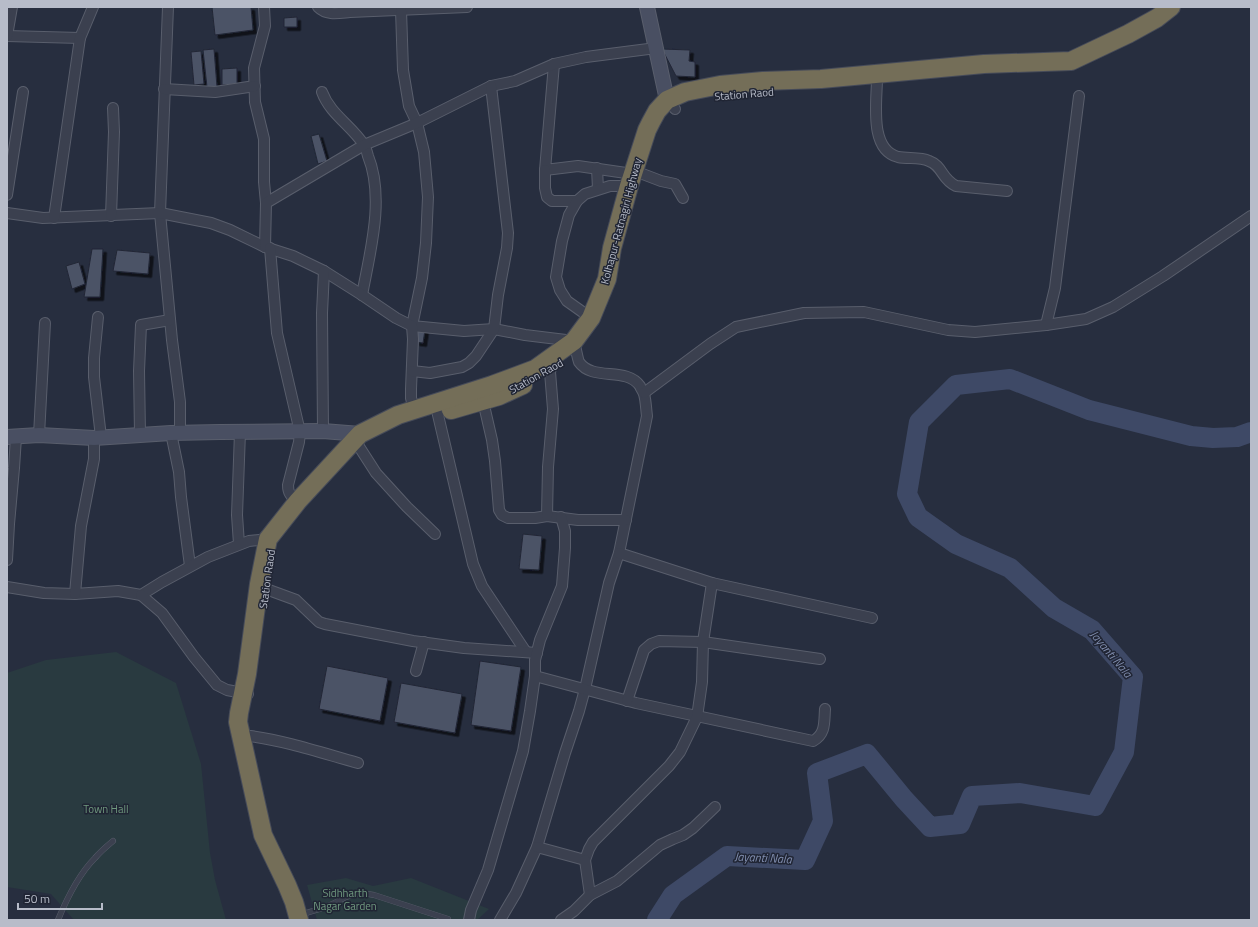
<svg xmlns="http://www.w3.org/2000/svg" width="1258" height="927" font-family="'Titillium Web',sans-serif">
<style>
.green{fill:#293a40}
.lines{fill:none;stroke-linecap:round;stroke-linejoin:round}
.river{stroke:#3e4966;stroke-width:20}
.building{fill:#4b5266;stroke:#222736;filter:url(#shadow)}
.lane-casing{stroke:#595e6c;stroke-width:6}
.street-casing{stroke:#595e6c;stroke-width:12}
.secondary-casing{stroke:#595e6c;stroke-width:16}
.highway-casing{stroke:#464b59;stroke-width:20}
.lane{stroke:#3b404f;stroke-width:5}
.street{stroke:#3b404f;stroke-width:10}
.secondary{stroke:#494f62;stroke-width:14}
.highway{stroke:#746e58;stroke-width:18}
.labels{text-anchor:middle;stroke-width:3;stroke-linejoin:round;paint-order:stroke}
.street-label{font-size:11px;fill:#b7bcc9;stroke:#202534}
.park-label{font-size:11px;fill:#70997f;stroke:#202534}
.water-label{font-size:12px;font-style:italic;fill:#818eaf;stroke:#202534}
</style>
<defs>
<filter id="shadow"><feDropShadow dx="3.5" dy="3.5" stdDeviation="0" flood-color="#0009"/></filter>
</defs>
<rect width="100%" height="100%" fill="#272e3f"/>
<!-- green -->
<g class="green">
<path d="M116,652L176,683L201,764L210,853L215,880L226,920H74L51,894L7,887V673L46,660Z"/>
<path d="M346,878L373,886L411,878L489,909L477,920H317L307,885Z"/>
</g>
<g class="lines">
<!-- river -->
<path class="river" d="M657,920L673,895L727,856L805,860L823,821L817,773L867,754L904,799L930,827L960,824L972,796L1020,793L1095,806L1124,752L1133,677L1092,630L1054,608L1010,568L956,544L918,517L907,494L919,422L956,385L1010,379L1089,410L1191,436L1213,438L1237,437L1251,432"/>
</g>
<!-- building -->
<g class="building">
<path d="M212,7H251L253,30L215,35Z"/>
<path d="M297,17V27H284V18Z"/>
<path d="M214,49L217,87H207L203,50Z"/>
<path d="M662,49L690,50L689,61L695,62V77L676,76Z"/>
<path d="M201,51L204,84L194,85L191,52Z"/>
<path d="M237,68V84L222,85V69Z"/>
<path d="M319,134L327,161L318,164L311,136Z"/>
<path d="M92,249H103L100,297H84Z"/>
<path d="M117,250L150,253L148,274L113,271Z"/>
<path d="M79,262L85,284L72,289L66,266Z"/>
<path d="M418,328L425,330L423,343L416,342Z"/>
<path d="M523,534L542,536L539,570L519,569Z"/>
<path d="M480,661L521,667L511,731L471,725Z"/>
<path d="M327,666L388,678L380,721L319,709Z"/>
<path d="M401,683L462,694L455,733L394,722Z"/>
</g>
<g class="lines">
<defs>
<g id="lane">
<path d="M306,913C313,911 321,909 328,906C347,898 351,890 374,895L448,919"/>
<path d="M58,920C67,898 78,875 95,858C100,852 107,846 113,841"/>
</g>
<g id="street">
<path d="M168,7L160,213L172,340L180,402V432"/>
<path d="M264,7L265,26L254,68L255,102L264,139V182L266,203"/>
<path d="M318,7C327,16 339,13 350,12L467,7"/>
<path d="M401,10L403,70L409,106L417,123L424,152L428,197L426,243L422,278L412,326L464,331L494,329L525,335L574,341C575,345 578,360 579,362C593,382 626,366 640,386C641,389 643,391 644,394C646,401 646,409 647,416L619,553L609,583L585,689L579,711L565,753L537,847L516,893L500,920"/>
<path d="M7,36L80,38L93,7"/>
<path d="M7,36L12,7"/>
<path d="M554,64L545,170L578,166L633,174"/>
<path d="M877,73C878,96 867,149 898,157C908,159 920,157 929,161C943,166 941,179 956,186L1007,191"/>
<path d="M164,89L215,92L255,86"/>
<path d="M322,92C330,114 352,126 364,145C366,148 367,152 368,156C385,198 370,252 362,295"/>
<path d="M667,100L675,109"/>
<path d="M597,168L598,189"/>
<path d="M545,170V188L547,197L552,201H577"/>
<path d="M640,173L661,181L675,184L683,198"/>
<path d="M7,195L23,92"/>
<path d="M7,213L43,218L160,213L211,223L230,230L265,247L293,256L324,271L362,295L396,318L412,326L413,339L411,389V398L414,410"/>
<path d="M111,216L114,132L113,108"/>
<path d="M54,218L80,38"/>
<path d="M265,247L266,203L364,145L417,123L491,86L515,81L554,64L586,57L656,48"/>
<path d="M270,248L277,333L300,432L299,442L288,485C288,494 291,496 298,501"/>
<path d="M98,317L94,358V377L101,437"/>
<path d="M591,318L567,301L560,290L556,277L562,241L569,215L577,201L585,194L610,186H629"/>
<path d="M1046,325L1055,288L1079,96"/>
<path d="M412,371L430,373L462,367L469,363L476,356L494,329L498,295L507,248L508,233L491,86"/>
<path d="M644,393L710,344L736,327L804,313L864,312L948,330L975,332L1046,325L1086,319L1113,307L1163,276L1251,216"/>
<path d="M483,401L492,440L495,461L499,510L502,515L508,518H535L547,516L578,520H626"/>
<path d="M438,415L473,564L482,586L526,652"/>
<path d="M323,431L322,313L324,271"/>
<path d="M171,433L179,472L181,497L190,566"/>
<path d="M140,434L139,371L141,325L170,320"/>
<path d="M39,435L45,323"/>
<path d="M358,445L376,473L407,507L435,534"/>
<path d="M547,516L548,467L553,409L550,372L551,368"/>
<path d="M239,544L237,515L240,432"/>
<path d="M619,553L712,583L872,618"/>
<path d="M7,560L9,524L14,468L16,437"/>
<path d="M7,587L44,593L75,594L118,591L141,595L162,582L208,557L249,541L268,539"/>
<path d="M266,589L296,600L319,622L325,624L413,641L464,648L537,653"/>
<path d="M75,594L81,526L94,459V438"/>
<path d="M141,595L162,613L194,657L217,685L227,690L248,694"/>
<path d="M416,671L424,642"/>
<path d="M535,676L636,703L813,741C826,734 824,722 825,709"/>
<path d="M627,701L644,650L651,644L659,641L703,642L820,659"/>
<path d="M250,736C287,741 322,753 358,763"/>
<path d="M537,847L585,860L589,849L593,842L669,766L680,752L697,717L702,682L703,642L712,583"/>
<path d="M585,860L590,895"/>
<path d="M469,920L471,910L488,870L523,751L530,711L535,676V660L540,640L562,586L565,548V531L561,517"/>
<path d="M561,920L574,911L590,895L617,881L660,845L673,839L683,835L693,828L715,807"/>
</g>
<g id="secondary">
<path d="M647,7L667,100"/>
<path d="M7,437L39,435L94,438L171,433L220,432L323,431L360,434"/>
</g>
<g id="highway">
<path d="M451,410L499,396L523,385"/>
<path d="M299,920L294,902L287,885L263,835L238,722L239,713L247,674L259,584L268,539L298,501L360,434L398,415L492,385L535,369L574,341L591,318L607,279L612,248L629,186L647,130L651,122L657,111L667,100L685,92L720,85L763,81L821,79L984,64L1071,61L1128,34L1157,18L1171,7"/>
</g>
</defs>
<!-- lane casing -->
<use href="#lane" class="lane-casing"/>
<!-- street casing -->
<use href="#street" class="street-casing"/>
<!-- secondary casing -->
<use href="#secondary" class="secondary-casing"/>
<!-- highway casing -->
<use href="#highway" class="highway-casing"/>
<!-- lane -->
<use href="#lane" class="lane"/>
<!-- street -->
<use href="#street" class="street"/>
<!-- secondary -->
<use href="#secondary" class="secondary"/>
<!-- highway -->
<use href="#highway" class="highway"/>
</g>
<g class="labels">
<!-- street labels -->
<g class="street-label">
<text transform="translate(744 94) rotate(-5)" y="4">Station Raod</text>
<text transform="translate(621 221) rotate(-75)" y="4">Kolhapur-Ratnagiri Highway</text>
<text transform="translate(536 376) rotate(-29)" y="4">Station Raod</text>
<text transform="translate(267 579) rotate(-82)" y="4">Station Raod</text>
</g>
<!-- park labels -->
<g class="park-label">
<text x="106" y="813">Town Hall</text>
<text x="345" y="897">Sidhharth<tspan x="345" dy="13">Nagar Garden</tspan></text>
</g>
<!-- water labels -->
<g class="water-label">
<text transform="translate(1111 654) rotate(50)" y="4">Jayanti Nala</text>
<text transform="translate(763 858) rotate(3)" y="4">Jayanti Nala</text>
</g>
</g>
<!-- border -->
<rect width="1258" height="927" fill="none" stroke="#b7bcc9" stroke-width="16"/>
<!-- scale -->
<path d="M18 903v6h84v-6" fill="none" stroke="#b7bcc9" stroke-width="2"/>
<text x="24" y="903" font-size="12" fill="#b7bcc9" stroke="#202534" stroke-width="3" paint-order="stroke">50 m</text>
</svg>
